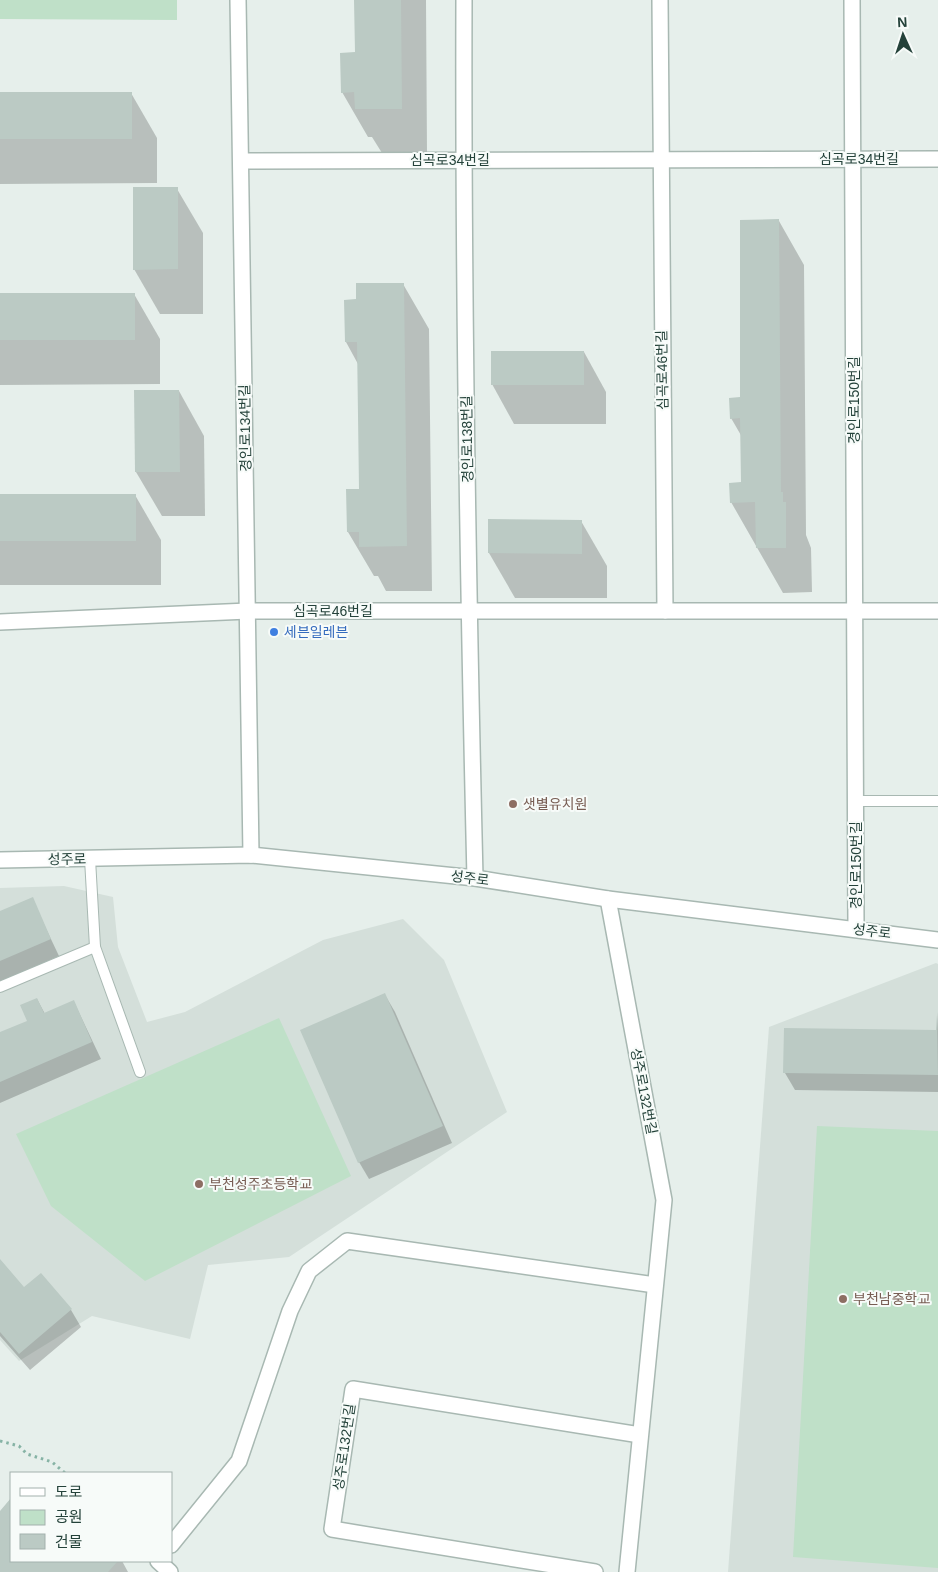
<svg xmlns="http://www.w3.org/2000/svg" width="938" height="1572" font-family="Helvetica,'Noto Sans KR',sans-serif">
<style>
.built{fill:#d4dfda}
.green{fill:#bfe0c8}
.shadow{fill:#0003}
.building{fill:#bbcac4}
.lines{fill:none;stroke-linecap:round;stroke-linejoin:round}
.service-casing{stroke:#a8b8b2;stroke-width:12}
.minor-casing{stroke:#a8b8b2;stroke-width:18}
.tertiary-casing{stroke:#a8b8b2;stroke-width:18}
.path{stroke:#86b3a5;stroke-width:3;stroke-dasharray:2.5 4;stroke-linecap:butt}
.service{stroke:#fff;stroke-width:10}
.minor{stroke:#fff;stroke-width:15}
.tertiary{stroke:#fff;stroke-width:15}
.shop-dot{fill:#3f7fe0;stroke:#f7fbf9;stroke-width:2}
.education-dot{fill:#8d6e63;stroke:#f7fbf9;stroke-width:2}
.labels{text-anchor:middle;stroke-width:4;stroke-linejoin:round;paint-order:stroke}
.street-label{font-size:14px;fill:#24423a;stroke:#f7fbf9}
.shop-label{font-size:14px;fill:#366cbe;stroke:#f7fbf9;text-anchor:start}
.education-label{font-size:14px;fill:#785e54;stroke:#f7fbf9;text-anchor:start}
</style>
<rect width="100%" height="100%" fill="#e6efeb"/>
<!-- built -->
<g class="built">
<path d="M64,886L113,897L118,947L147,1022L185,1012L323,940L403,919L444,960L507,1112L289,1257L208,1265L190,1339L92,1316L19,1361L0,1340V888Z"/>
<path d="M936,963L938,964V1572H728L769,1027Z"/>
</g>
<!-- green -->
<g class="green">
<path d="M0,0H177V20L0,19Z"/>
<path d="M279,1018L351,1176L145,1281L51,1206L16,1134Z"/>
<path d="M817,1126L938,1131V1568L793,1557Z"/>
</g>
<!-- shadow -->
<g class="shadow">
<path d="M355,0H426L427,153H382L372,137H368L342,92L356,53Z"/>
<path d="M0,93H131L157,138V183L0,184Z"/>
<path d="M177,189L203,233V314H160L134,269Z"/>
<path d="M779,221L804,265L806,535L811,548L812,592L783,593L731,502L743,483L742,437L731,418L741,399Z"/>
<path d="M403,284L429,329L432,591H386L378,576H374L348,532L360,490L358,364L346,342L358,301Z"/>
<path d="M0,294H134L160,339V384L0,385Z"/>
<path d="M584,352L606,392V424H514L492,384Z"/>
<path d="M179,391L204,436L205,516H162L136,472Z"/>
<path d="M0,495H135L161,540V585H0Z"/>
<path d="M490,520L581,521L607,566V598H515L489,553Z"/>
<path d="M32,899L59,956L0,982V913Z"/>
<path d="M385,995L395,1012L452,1143L369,1179L359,1162Z"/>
<path d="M37,999L45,1014L74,1002L101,1059L0,1103V1034L29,1021Z"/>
<path d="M938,1012V1092L795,1090L785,1073L937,1031Z"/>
<path d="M0,1261L24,1289L71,1310L81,1327L30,1370L0,1336Z"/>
<path d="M11,1499V1561H122L128,1572H0V1513Z"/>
</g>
<!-- building -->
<g class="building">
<path d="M354,0H401L402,109H355L354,92L341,93L340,53L355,52Z"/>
<rect x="0" y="92" width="132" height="47"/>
<path d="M133,187H178V269L133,270Z"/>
<path d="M779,219L781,492H783V502H786V548H756L755,502L730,503L729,483L741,482L740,418L730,419L729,398L740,397V220Z"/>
<path d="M356,283H404L407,546L359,547V532H347L346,489H359L357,342H345L344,300L356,299Z"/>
<rect x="0" y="293" width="135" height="47"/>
<rect x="491" y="351" width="93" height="34"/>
<path d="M134,390H179L180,472H135Z"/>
<rect x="0" y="494" width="136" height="47"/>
<path d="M488,519L582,520V554L488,553Z"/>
<path d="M33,897L51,939L0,961V911Z"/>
<path d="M385,993L443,1126L358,1163L300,1030Z"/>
<path d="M37,998L44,1013L74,1000L92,1042L0,1082V1032L27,1021L20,1005Z"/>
<path d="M937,1015L938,1075L783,1073L784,1028L936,1030Z"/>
<path d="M0,1259L24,1287L41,1273L72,1309L19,1354L0,1332Z"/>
<path d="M11,1498V1561H118L108,1572H0V1511Z"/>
</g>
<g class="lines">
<defs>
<g id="service">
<path d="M856,801H938"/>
<path d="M90,859L95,947L140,1072"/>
<path d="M0,987L95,947"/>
</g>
<g id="minor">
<path d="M464,0C463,293 468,585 475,878"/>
<path d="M660,0L665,611"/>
<path d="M852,0L856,929"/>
<path d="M241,161L938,159"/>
<path d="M0,622L248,611H938"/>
<path d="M608,899L664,1200L627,1572"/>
<path d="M171,1545L239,1461L290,1311L309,1271L347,1241L655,1285"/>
<path d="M158,1561L170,1572"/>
<path d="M595,1572L332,1529L353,1389L640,1435"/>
</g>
<g id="tertiary">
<path d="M238,0L251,855"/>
<path d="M0,860L251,855L475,878L608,899L938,940"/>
</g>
</defs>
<!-- service casing -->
<use href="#service" class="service-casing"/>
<!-- minor casing -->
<use href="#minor" class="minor-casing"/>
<!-- tertiary casing -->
<use href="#tertiary" class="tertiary-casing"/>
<!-- path -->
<path class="path" d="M0,1441L19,1446L27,1454L52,1462L65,1473"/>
<!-- service -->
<use href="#service" class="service"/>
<!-- minor -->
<use href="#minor" class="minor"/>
<!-- tertiary -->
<use href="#tertiary" class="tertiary"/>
</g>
<!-- markers -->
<circle class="shop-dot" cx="274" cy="632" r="5"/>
<g class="education-dot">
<circle cx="513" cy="804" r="5"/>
<circle cx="199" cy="1184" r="5"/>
<circle cx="843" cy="1299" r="5"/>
</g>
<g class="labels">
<!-- street labels -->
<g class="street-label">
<text x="859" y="164">심곡로34번길</text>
<text x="450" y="165">심곡로34번길</text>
<text transform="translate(662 370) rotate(-91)" y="5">심곡로46번길</text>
<text transform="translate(854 400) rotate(-90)" y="5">경인로150번길</text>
<text transform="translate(245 428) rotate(-91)" y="5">경인로134번길</text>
<text transform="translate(467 439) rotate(-91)" y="5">경인로138번길</text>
<text x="333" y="616">심곡로46번길</text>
<text transform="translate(67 859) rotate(-1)" y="5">성주로</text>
<text transform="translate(856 865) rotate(-90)" y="5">경인로150번길</text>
<text transform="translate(470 878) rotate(7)" y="5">성주로</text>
<text transform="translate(872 931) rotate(7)" y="5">성주로</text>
<text transform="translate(644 1091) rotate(79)" y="5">성주로132번길</text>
<text transform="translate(344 1447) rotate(-82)" y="5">성주로132번길</text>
</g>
<!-- shop labels -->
<g class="shop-label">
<text x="284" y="637">세븐일레븐</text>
</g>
<!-- education labels -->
<g class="education-label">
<text x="523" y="809">샛별유치원</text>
<text x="209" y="1189">부천성주초등학교</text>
<text x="853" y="1304">부천남중학교</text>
</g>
</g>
<!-- legend -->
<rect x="10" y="1472" width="162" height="90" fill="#f7fbf9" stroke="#a3b1ad"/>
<rect x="20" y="1488" width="25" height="8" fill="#ffffff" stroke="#a3b1ad"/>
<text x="55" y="1497" font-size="15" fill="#24423a">도로</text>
<rect x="20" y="1510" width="25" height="15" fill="#bfe0c8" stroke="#a3b1ad"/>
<text x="55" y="1522" font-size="15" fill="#24423a">공원</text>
<rect x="20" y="1534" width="25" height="15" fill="#bbcac4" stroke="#a3b1ad"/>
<text x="55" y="1547" font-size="15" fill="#24423a">건물</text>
<!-- north arrow -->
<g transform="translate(903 35) rotate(357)" stroke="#f7fbf9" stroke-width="4" paint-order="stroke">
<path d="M0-4L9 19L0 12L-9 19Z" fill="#24423a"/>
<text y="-8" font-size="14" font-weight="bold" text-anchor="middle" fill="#24423a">N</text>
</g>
</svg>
